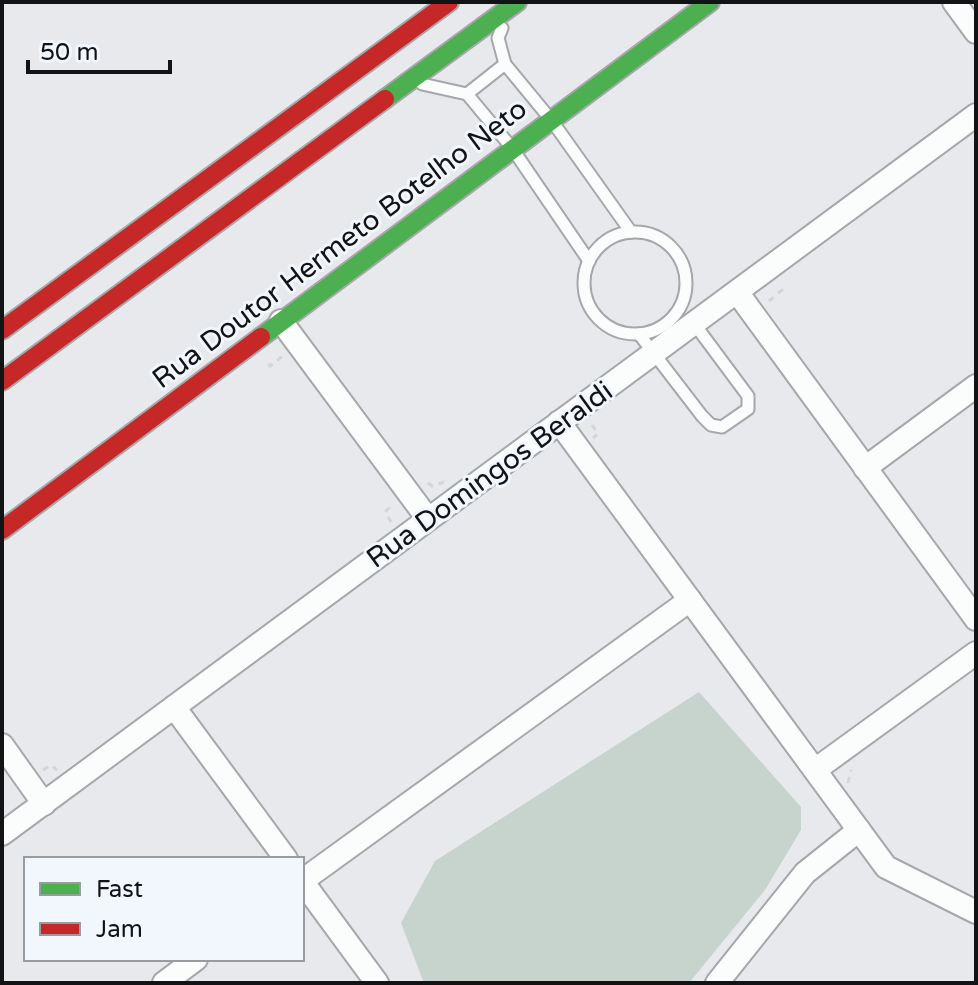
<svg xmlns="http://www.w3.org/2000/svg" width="978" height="985" font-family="'Varela Round',sans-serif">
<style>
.green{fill:#c7d3cd}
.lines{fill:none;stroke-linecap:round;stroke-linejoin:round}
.lane-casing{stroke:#a6a7aa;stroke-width:15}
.street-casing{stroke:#a6a7aa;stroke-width:26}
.fast-casing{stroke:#a6a7aa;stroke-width:22}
.jam-casing{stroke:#a6a7aa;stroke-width:22}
.path{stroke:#d4d5d6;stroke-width:3;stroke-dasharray:6 6;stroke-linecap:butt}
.lane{stroke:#fbfcfc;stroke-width:11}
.street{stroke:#fbfcfc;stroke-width:22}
.fast{stroke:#4caf50;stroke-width:18}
.jam{stroke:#c62828;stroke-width:18}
.labels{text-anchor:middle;stroke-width:6;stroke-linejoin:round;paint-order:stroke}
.street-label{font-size:28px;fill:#121315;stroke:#f2f6fd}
</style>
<rect width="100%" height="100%" fill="#e7e9ed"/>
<!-- green -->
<path class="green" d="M699,692L801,807V830L765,890L689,983H424L401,923L435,861Z"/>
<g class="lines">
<defs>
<g id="lane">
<path d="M502,28L498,38L505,64L552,121L631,232"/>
<path d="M422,84L467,94L512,148L589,261"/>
<path d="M467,94L505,64"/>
<circle cx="635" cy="283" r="51"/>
<path d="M639,334L702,416L711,425L722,427L748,409V396L693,322"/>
</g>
<g id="street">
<path d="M954,2L976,32"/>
<path d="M737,292L976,619"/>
<path d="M281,321L428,519"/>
<path d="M559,422L886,867L976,912"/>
<path d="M865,468L976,386"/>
<path d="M174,707L286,859"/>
<path d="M2,745L44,804"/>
<path d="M815,770L976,653"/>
<path d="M2,834L976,115"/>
<path d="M302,881L690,600"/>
<path d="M302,881L377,983"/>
<path d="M164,983L196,959"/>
<path d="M717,983L805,873L859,830"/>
</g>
<g id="fast">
<path d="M385,99L517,2"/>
<path d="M261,337L710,2"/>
</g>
<g id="jam">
<path d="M2,330L449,2"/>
<path d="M2,381L385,99"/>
<path d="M2,530L261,337"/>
</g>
</defs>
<!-- lane casing -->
<use href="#lane" class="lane-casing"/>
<!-- street casing -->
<use href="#street" class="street-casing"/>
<!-- fast casing -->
<use href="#fast" class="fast-casing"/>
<!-- jam casing -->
<use href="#jam" class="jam-casing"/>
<!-- path -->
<g class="path">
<path d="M769,301L782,290L780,287"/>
<path d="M268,364L270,366L284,355"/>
<path d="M592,425L598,434L593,438"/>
<path d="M428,483L432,486L444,482"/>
<path d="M391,522L385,512L392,505"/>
<path d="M43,770L51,765L57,770"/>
<path d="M848,783L851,770"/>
</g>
<!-- lane -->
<use href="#lane" class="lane"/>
<!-- street -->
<use href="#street" class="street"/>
<!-- fast -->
<use href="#fast" class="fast"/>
<!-- jam -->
<use href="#jam" class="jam"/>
</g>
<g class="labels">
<!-- street labels -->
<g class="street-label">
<text transform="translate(339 243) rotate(-37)" y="10">Rua Doutor Hermeto Botelho Neto</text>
<text transform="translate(489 474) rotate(-36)" y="10">Rua Domingos Beraldi</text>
</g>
</g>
<!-- border -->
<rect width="978" height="985" fill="none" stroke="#121315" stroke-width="8"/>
<!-- legend -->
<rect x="24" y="857" width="280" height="104" fill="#f2f6fd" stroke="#989ba0" stroke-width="2"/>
<rect x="40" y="883" width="40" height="12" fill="#4caf50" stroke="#989ba0" stroke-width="2"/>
<text x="96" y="897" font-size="24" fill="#121315">Fast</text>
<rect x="40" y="923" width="40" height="12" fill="#c62828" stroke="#989ba0" stroke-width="2"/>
<text x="96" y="937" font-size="24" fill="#121315">Jam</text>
<!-- scale -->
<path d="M28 60v12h142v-12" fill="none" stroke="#121315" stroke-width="4"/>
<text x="40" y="60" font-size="24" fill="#121315" stroke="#f2f6fd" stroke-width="6" paint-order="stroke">50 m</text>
</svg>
